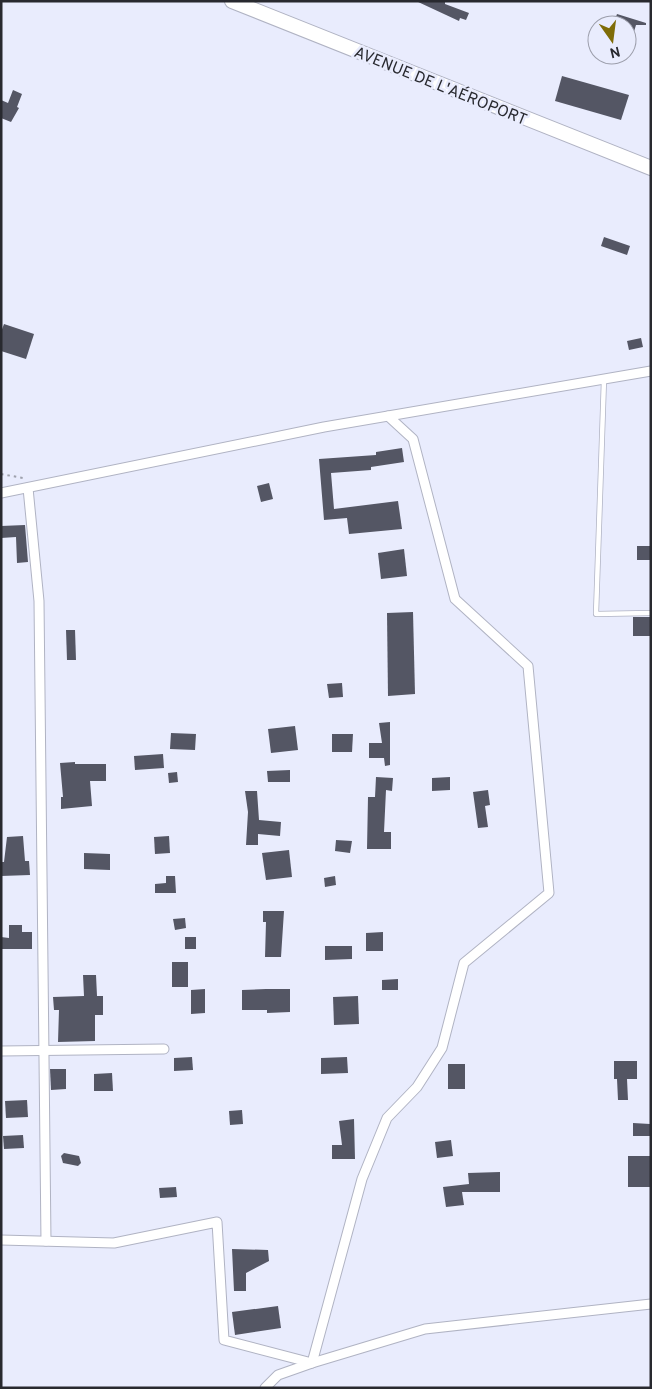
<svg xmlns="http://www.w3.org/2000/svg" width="652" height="1389" font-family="Overpass,sans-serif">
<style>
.building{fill:#545664}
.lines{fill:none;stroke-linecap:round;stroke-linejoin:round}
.service-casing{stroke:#b0b3c3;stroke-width:6}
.minor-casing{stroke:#b0b3c3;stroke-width:11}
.primary-casing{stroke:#b0b3c3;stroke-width:16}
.path{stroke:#9ea1ad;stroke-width:2;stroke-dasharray:2.5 4;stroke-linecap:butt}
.service{stroke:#fff;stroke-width:4.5}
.minor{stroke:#fff;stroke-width:9}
.primary{stroke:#fff;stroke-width:14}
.labels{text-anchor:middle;stroke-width:5;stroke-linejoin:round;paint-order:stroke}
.street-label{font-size:16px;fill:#28292f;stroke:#e9ecfd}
</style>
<rect width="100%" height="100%" fill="#e9ecfd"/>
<!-- building -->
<g class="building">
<path d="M416,1H445V4L469,13L466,20L460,18L459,21Z"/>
<path d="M617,14L646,23V25H636L629,48L627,25H613Z"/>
<path d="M562,76L629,95L621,120L555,101Z"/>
<path d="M13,90L22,94L17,107L19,108L11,122L1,118V100L8,103Z"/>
<path d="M604,237L630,246L627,255L601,246Z"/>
<path d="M4,324L34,334L26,359L1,351V332Z"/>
<path d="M641,338L643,347L629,350L627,341Z"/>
<path d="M402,448L404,462L371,467V470L331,473L334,509L398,501L402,529L349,534L347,518L324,520L319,459L376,455V452Z"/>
<path d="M269,483L273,499L261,502L257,486Z"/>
<path d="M25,525L28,562L17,563L16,537L1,538V526Z"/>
<rect x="637" y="546" width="14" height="14"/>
<path d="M404,549L407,576L381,579L378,553Z"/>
<path d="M413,612L415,694L388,696L387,613Z"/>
<rect x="633" y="617" width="18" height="19"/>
<path d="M66,630H75L76,660H67Z"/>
<path d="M342,683L343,697L329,698L327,684Z"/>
<path d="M390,722V765L385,766L384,758H369V743H382L379,723Z"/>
<path d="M295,726L298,750L271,753L268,729Z"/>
<path d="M171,733L196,734L195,750L170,749Z"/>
<path d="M332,734H353L352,752H332Z"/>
<path d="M163,754L164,768L135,770L134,756Z"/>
<path d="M75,762V764H106V781H90L92,806L61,809V797H63L60,763Z"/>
<path d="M290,770V782H268L267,771Z"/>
<path d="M177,772L178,782L169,783L168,773Z"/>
<path d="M376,777L393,778L392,791L386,790L384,832H391V849H367L368,797H375Z"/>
<path d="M450,777V790L432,791V778Z"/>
<path d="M488,790L490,805L485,806L488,827L478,828L473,792Z"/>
<path d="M245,791H257L259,820L281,822L280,836L258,834V845H246L248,812Z"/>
<path d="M23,836L25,861H29L30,875L1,876V862H4L7,837Z"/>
<path d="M169,836L170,853L155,854L154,837Z"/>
<path d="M336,840L352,841L350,853L335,851Z"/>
<path d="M289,850L292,877L266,880L262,853Z"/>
<path d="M84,853L110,854V870L84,869Z"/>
<path d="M166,876H175L176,893H155V884L166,883Z"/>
<path d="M335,876L336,885L325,887L324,878Z"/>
<path d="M263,911H284L281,957H265L266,922H263Z"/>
<path d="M185,918L186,928L175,930L173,919Z"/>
<path d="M9,925H22V932H32V949H1V937L9,938Z"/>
<path d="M383,932V951H366V933Z"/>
<rect x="185" y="937" width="11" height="12"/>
<path d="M325,946H352V959L325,960Z"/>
<rect x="172" y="962" width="16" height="25"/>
<path d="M83,975H96L97,996H103V1015H95V1041L58,1042L59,1010H54L53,997L84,996Z"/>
<path d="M398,979V990H382V980Z"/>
<path d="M205,989V1013L191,1014V990Z"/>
<path d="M266,989H290V1012L267,1013V1010H242V990Z"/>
<path d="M358,996L359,1024L334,1025L333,997Z"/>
<path d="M192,1057L193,1070L174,1071V1058Z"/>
<path d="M347,1057L348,1073L321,1074V1058Z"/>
<path d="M614,1061H637V1079H627L628,1100H618L617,1079H614Z"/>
<rect x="448" y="1064" width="17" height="25"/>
<path d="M50,1069H66V1089L51,1090Z"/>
<path d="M112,1073L113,1091H94V1074Z"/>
<path d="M27,1100L28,1117L6,1118L5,1101Z"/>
<path d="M242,1110L243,1124L230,1125L229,1111Z"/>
<path d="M354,1119L355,1159H332V1145H342L339,1121Z"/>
<path d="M633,1123L650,1124V1136H633Z"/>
<path d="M23,1135L24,1148L4,1149L3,1136Z"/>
<path d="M451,1140L453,1156L437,1158L435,1142Z"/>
<path d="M64,1153L79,1156L81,1163L78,1166L63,1163L61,1156Z"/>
<rect x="628" y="1156" width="22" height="31"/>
<path d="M500,1172V1192H462L464,1205L446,1207L443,1187L469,1184L468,1173Z"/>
<path d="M176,1187L177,1197L160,1198L159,1188Z"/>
<path d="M232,1249L268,1250L269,1261L246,1273V1291H234Z"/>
<path d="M278,1306L281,1328L235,1335L232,1312Z"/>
</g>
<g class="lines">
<defs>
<path id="service" d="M604,379L596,614L651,613"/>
<g id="minor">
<path d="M28,488L39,601L46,1241"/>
<path d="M1,493L324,427L651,371"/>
<path d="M1,1051L164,1049"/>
<path d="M1,1240L114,1243L217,1222L224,1340L312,1363L425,1329L651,1304"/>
<path d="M265,1388L278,1375L312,1363L362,1179L387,1118L417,1087L442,1048L464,963L549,893L528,666L455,599L413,439L388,416"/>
</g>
<path id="primary" d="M232,1L651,168"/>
</defs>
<!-- service casing -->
<use href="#service" class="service-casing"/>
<!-- minor casing -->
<use href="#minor" class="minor-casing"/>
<!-- primary casing -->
<use href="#primary" class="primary-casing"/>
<!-- path -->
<path class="path" d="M1,474L23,478"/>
<!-- service -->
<use href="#service" class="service"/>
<!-- minor -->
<use href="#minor" class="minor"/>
<!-- primary -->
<use href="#primary" class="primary"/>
</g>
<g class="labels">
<!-- street labels -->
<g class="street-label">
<text transform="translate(441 85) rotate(22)" y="6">AVENUE DE L'AÉROPORT</text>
</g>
</g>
<!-- border -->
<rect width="652" height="1389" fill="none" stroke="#28292f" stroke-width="5"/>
<!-- north arrow -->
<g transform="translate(612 40) rotate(166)"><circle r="24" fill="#e9ecfd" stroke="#9c9eab"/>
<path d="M0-4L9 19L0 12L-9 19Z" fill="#7f6c07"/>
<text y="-8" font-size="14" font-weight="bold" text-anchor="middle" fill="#28292f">N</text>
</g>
</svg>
